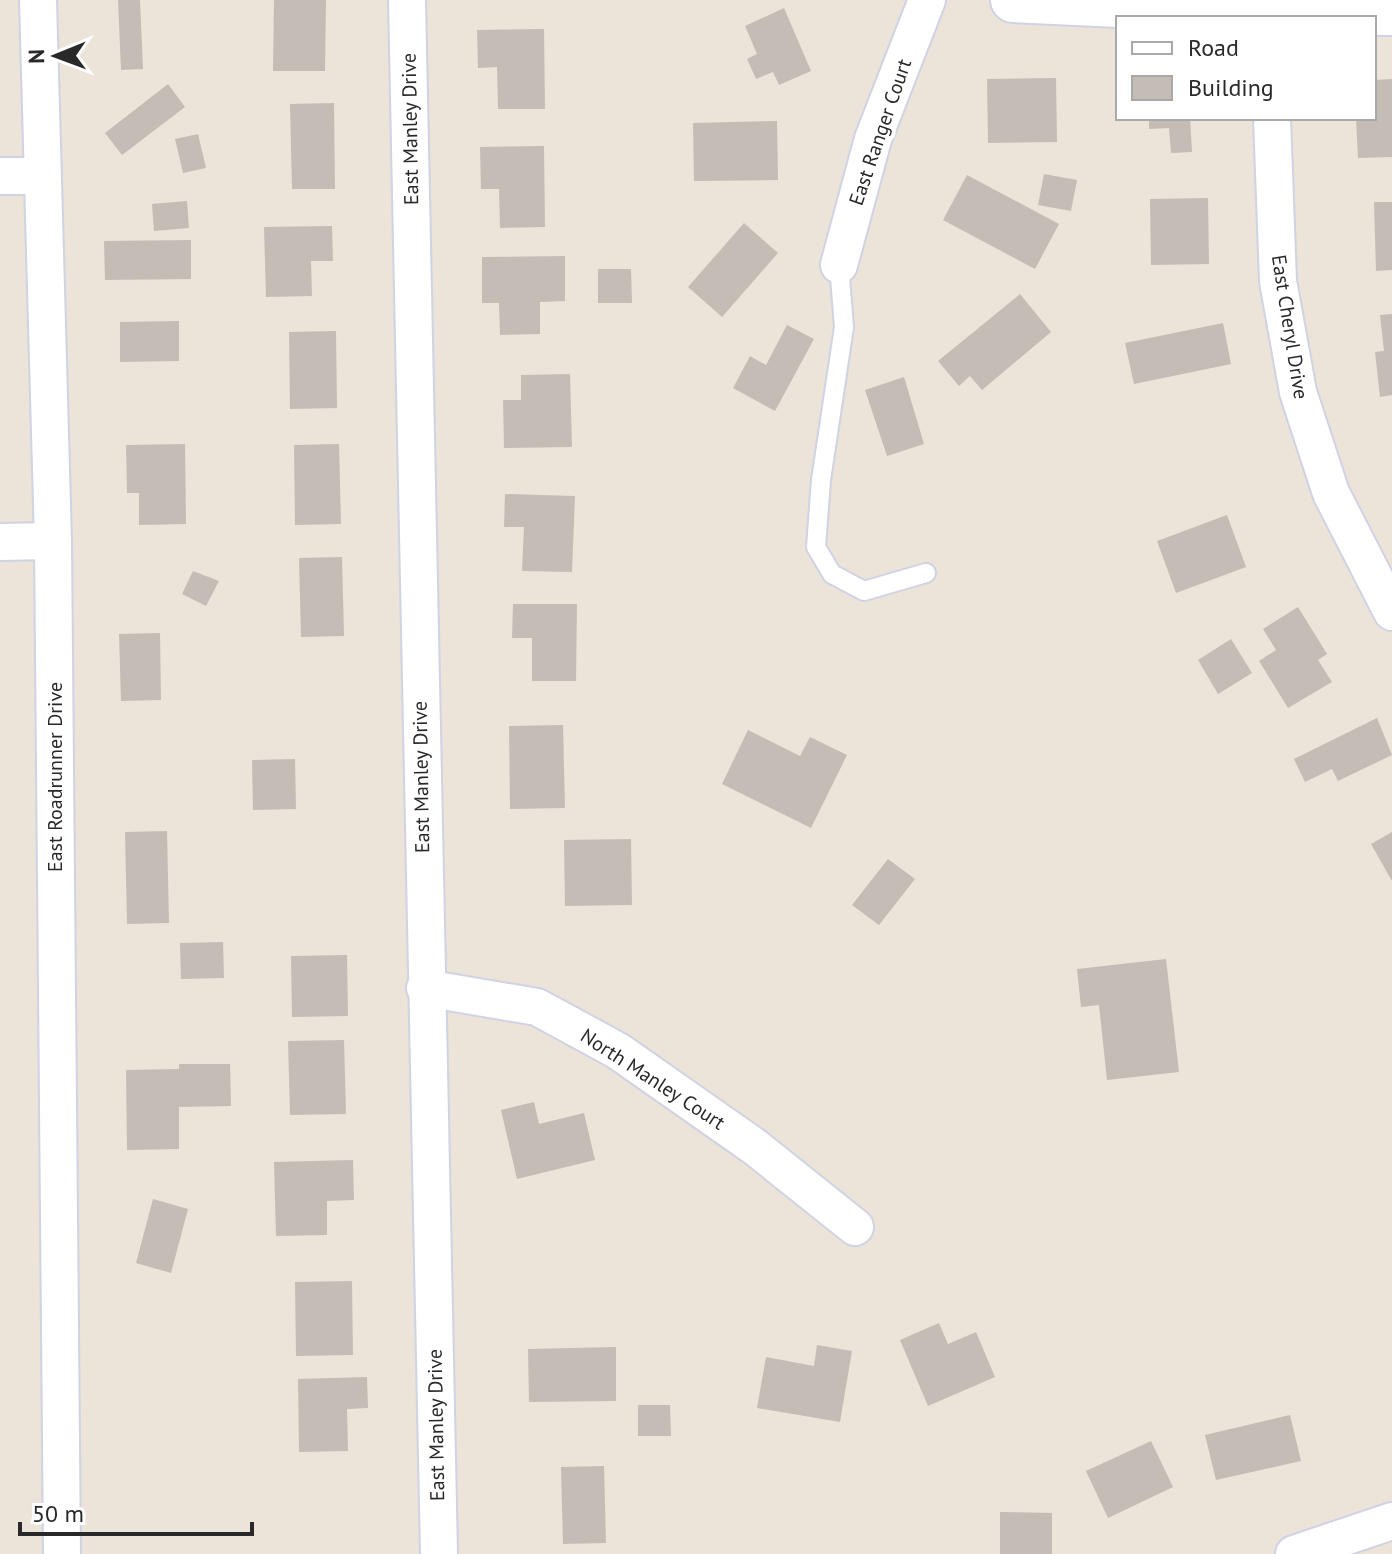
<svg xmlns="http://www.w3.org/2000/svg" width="1392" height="1554" font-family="'PT Sans',sans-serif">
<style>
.building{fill:#c4bdb6}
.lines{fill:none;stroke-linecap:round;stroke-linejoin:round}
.service-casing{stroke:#cfd3e3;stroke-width:22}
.minor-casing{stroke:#cfd3e3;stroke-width:40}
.tertiary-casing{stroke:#cfd3e3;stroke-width:48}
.service{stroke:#fff;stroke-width:18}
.minor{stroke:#fff;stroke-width:36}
.tertiary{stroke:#fff;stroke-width:44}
.labels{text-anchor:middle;stroke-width:8;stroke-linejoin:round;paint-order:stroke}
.street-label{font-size:20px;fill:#292929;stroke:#fff}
</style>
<rect width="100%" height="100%" fill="#ece3d9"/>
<!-- building -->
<g class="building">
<path d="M118,0H140L143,69L121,70Z"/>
<path d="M274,0H326L325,71H273Z"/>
<path d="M784,8L811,71L779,85L773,72L756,79L747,59L757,54L745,26Z"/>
<path d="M544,29L545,109H498L497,67L478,68L477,30Z"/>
<path d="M1056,78L1057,142L988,143L987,79Z"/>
<path d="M1392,79V157L1358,158L1356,118H1374V80Z"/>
<path d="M168,84L185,107L122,155L105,133Z"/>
<path d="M334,103L335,189H292L290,104Z"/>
<path d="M1149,118H1190L1192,152L1171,153L1169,128L1149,129Z"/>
<path d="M777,121L778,180L694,181L693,123Z"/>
<path d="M198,134L206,168L183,173L175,139Z"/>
<path d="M544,146L545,227L500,228L499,189H481L480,147Z"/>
<path d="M1044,174L1077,180L1071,211L1038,205Z"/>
<path d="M967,175L1059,224L1035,269L943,220Z"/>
<path d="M1208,198L1209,264L1151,265L1150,199Z"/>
<path d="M187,201L189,228L154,231L152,204Z"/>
<path d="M1374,202H1392V270L1376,271Z"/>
<path d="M744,223L778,253L722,317L688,287Z"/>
<path d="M332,226L333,261H311L312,296L266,297L264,227Z"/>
<path d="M191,240V279L105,280L104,241Z"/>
<path d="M565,256V301L540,302V334L500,335L499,303H482V257Z"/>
<path d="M598,269H631L632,303H598Z"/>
<path d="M1020,294L1051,332L982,390L970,376L959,386L938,361Z"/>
<path d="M1392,314V395L1380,397L1375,352L1384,351L1380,315Z"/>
<path d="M179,321V361L120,362V322Z"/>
<path d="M1223,323L1231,364L1134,384L1125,343Z"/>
<path d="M787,325L814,339L775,411L733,388L750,356L766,365Z"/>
<path d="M336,331L337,408L290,409L289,332Z"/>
<path d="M570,374L572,447L504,448L503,400H521V375Z"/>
<path d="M904,377L924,444L887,456L865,390Z"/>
<path d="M185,444L186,524L139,525V493H127L126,445Z"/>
<path d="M339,444L341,524L295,525L294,445Z"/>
<path d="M505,494L575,496L572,572L522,571L524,527H504Z"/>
<path d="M1227,515L1246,567L1176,593L1157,541Z"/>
<path d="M342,557L344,636L301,637L299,558Z"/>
<path d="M193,571L219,581L206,606L182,594Z"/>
<path d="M513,604H577L576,681H532V638H512Z"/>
<path d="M1298,607L1327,654L1318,660L1332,682L1288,708L1259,661L1276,650L1263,629Z"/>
<path d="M160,633L161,700L121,701L119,634Z"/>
<path d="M1231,639L1252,673L1218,694L1198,660Z"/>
<path d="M1377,718L1392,755L1338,781L1332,769L1305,782L1294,759Z"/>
<path d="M563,725L565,808L510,809L509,726Z"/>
<path d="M748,730L800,756L810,737L847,755L811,828L722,784Z"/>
<path d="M295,759L296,809L253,810L252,760Z"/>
<path d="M167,831L169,923L127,924L125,832Z"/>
<path d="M1392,832V881L1371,844Z"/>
<path d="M631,839L632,905L565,906L564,840Z"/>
<path d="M888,859L915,879L879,925L852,905Z"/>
<path d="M223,942L224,978L181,979L180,943Z"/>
<path d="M347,955L348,1016L292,1017L291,956Z"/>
<path d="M1166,959L1179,1072L1107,1080L1099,1005L1081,1007L1077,969Z"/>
<path d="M344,1040L346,1114L290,1115L288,1041Z"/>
<path d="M179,1064H230L231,1106L179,1107V1149L127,1150L126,1070L179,1069Z"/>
<path d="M534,1102L539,1124L584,1113L595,1160L517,1179L501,1110Z"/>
<path d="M353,1160L354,1200L327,1201V1235L276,1236L274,1162Z"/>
<path d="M153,1199L188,1209L171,1273L136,1263Z"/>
<path d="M352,1281L353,1355L296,1356L295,1282Z"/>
<path d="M939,1323L948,1344L976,1332L995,1377L928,1406L900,1340Z"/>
<path d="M817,1345L852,1351L840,1422L757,1408L766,1357L814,1366Z"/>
<path d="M616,1347V1401L529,1402L528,1349Z"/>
<path d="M367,1377L368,1408L347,1409L348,1451L299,1452L298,1379Z"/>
<path d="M638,1405H670L671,1436H638Z"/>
<path d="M1290,1415L1301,1461L1216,1480L1205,1435Z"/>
<path d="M1151,1441L1173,1487L1108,1518L1086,1471Z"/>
<path d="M604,1466L606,1543L563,1544L561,1467Z"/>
<path d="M1000,1512L1052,1513V1554H1000Z"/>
</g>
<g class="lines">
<defs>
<path id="service" d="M839,265L844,327L821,480L816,547L832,574L864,591L926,573"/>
<g id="minor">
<path d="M38,0L53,541L62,1554"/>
<path d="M407,0L439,1554"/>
<path d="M1272,118L1278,281L1298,392L1331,493L1392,612"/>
<path d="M0,176H42"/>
<path d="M839,265L873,139L927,0"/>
<path d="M0,542L53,541"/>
<path d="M425,988L537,1007L618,1051L755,1147L855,1227"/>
<path d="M1294,1554L1392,1521"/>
</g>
<path id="tertiary" d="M1013,0L1267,12L1392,13"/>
</defs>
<!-- service casing -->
<use href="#service" class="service-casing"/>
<!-- minor casing -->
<use href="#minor" class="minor-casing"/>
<!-- tertiary casing -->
<use href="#tertiary" class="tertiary-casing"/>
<!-- service -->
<use href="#service" class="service"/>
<!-- minor -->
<use href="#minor" class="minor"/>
<!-- tertiary -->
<use href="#tertiary" class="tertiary"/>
</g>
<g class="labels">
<!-- street labels -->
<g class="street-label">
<text transform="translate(410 129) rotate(-91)" y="7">East Manley Drive</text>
<text transform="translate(880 132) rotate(-71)" y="7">East Ranger Court</text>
<text transform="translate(1290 327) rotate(81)" y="7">East Cheryl Drive</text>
<text transform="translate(55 777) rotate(-90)" y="7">East Roadrunner Drive</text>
<text transform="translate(421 777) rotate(-91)" y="7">East Manley Drive</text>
<text transform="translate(653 1079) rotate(33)" y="7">North Manley Court</text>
<text transform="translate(436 1425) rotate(-91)" y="7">East Manley Drive</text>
</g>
</g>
<!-- legend -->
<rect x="1116" y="16" width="260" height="104" fill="#ffffff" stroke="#a9a9a9" stroke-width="2"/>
<rect x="1132" y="42" width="40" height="12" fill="#ffffff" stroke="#a9a9a9" stroke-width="2"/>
<text x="1188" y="56" font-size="24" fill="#292929">Road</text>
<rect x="1132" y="76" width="40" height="24" fill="#c4bdb6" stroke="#a9a9a9" stroke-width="2"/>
<text x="1188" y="96" font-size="24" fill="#292929">Building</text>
<!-- north arrow -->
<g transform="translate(56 56) rotate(269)" stroke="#ffffff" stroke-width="6" paint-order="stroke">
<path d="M0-6L14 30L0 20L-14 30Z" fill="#292929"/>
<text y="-12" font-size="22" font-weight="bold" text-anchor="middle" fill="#292929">N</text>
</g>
<!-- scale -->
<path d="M20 1522v12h232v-12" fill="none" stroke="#292929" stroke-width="4"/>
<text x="32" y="1522" font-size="24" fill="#292929" stroke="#ffffff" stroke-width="6" paint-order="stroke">50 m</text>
</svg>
